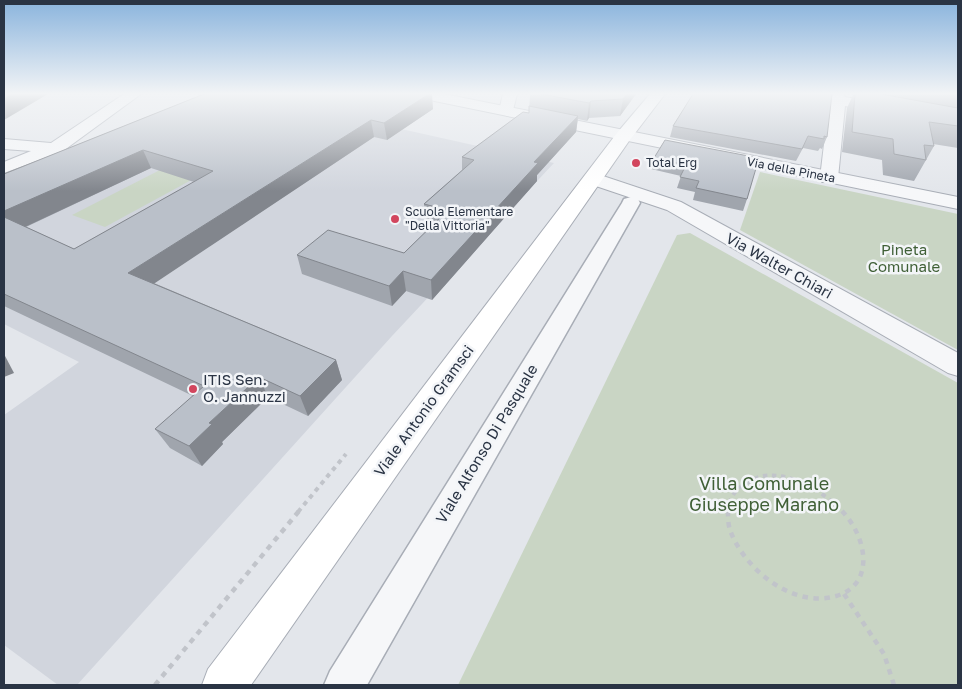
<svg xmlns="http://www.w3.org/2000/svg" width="962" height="689" font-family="'Golos Text',sans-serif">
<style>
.built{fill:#d1d5dd}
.green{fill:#c9d5c4}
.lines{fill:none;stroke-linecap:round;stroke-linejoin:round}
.pedestrian-casing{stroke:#a8adb6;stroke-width:3}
.minor-casing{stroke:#a8adb6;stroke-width:2}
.tertiary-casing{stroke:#a8adb6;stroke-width:2}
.secondary-casing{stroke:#a8adb6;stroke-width:2}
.path-far1{stroke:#c1c4ca;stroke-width:4;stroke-dasharray:4.5 4.5;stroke-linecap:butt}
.path{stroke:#c1c4ca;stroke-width:4.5;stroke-dasharray:5.5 5.5;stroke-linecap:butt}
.pedestrian{fill:#f6f7f9;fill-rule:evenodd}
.minor{fill:#f6f7f9;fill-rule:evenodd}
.tertiary{fill:#f6f7f9;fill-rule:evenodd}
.secondary{fill:#fff;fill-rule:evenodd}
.wall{fill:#a0a5ad;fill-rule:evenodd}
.shaded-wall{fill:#82868d}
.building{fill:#bac0c9;stroke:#82868d}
.poi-dot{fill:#d2465e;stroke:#f3f5f8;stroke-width:2}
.labels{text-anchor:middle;stroke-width:5;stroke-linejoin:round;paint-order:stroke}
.far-poi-label{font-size:12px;fill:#2a3444;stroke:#f3f5f8;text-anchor:start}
.far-street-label{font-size:12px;fill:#2a3444;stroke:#f3f5f8}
.park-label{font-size:15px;fill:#406037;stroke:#f3f5f8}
.street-label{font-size:15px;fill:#2a3444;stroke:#f3f5f8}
.poi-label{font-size:15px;fill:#2a3444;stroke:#f3f5f8;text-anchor:start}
.near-park-label{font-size:18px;fill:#406037;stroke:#f3f5f8}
</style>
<rect width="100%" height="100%" fill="#e3e6eb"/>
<!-- built -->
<path class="built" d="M375,94L343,116L554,163L392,336L77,685H58L4,645V415L79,362L4,324V197Z"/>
<!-- green -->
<g class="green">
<path d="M197,151L228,160L105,227L72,215Z"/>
<path d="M760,172L958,214V350L740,230Z"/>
<path d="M690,233L958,383V685H458L677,235Z"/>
</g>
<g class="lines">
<defs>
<path id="pedestrian" d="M631,197L638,199L640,203L367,685H324L330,671L622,203L624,199Z"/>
<g id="minor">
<path d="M124,94H141L63,151L4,173V162L31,151L4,149V139L51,143Z"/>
<path d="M503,94H517L512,114L507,116L499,111Z"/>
<path d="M830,94H844L845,97L958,118V128L845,106L838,178L836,182H822L820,178Z"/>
<path d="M594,173L681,202L958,353V376L948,373L667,210L587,183L584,179L587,175Z"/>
</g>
<path id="tertiary" d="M413,94H444L958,197V209L420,98Z"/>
<path id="secondary" d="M650,94H665L629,141L251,685H202L208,669L617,133Z"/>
</defs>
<!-- pedestrian casing -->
<use href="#pedestrian" class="pedestrian-casing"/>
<!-- minor casing -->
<use href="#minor" class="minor-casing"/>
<!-- tertiary casing -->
<use href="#tertiary" class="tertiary-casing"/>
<!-- secondary casing -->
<use href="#secondary" class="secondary-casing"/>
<!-- path-far1 -->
<g class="path-far1">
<path d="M298,512L346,454"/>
<path d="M728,512C727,504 734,490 742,486C748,483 756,477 763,476C794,472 823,492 843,512"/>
</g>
<!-- path -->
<g class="path">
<path d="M728,511C728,517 728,524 730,530C743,566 786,603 826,598C877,592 869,539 842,511"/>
<path d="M844,594L884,654L894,685"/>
<path d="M155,685L299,511"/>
</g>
<!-- pedestrian -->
<use href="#pedestrian" class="pedestrian"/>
<!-- minor -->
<use href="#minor" class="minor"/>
<!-- tertiary -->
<use href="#tertiary" class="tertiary"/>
<!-- secondary -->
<use href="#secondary" class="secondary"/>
</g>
<!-- wall -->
<g class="wall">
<path d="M204,94L433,109L387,140L374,137L154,283L336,360L342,380L308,416L268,397L222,442L223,444L202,466L170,448L155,429L193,396L4,306V174ZM151,168L194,182L74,249L26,227Z"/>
<path d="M530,94H636L620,116L589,118L587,121L578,119L576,132L537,175V181L432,300L406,291L392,306L302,274L297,255L404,253L433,225L426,222L424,204L462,170V157L529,113Z"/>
<path d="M852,94H958V148L933,144L934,146L914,181L883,175L882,160L842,152L847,108L853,95Z"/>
<path d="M673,126L827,137L822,149L820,148L818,151L803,148L796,161L670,137Z"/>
<path d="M665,140L747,199L743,211L693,200L695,192L677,188L681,176L651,169L654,158Z"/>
</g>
<!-- shaded-wall -->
<g class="shaded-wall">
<path d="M12,94H48L4,120V99Z"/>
<path d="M429,94H432L433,109L387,140L384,123Z"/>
<path d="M627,94H636L620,116L623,99Z"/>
<path d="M591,101L589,118L587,121L589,103Z"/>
<path d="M578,116L576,132L537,175V181L432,300L431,280L534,162Z"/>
<path d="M371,120L374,137L140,293L128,273Z"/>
<path d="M143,150L151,168L12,233L4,222V211Z"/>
<path d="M403,271L406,291L392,306L389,286Z"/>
<path d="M4,354L14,373L4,377Z"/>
<path d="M336,360L342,380L308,416L300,396Z"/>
<path d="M259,377L268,397L222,442L223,444L202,466L189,446L209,423Z"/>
</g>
<!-- building -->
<g class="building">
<path d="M4,94H12L4,99Z"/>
<path d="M204,94H429L384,123L371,120L128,273L336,360L300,396L259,377L209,423L212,424L189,446L155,429L204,386L4,294V217L74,249L213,171L143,150L4,211V174Z"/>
<path d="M541,94H627L623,99L591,101L589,103Z"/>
<path d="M693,94H832L827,137L824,136V139L808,136L802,149L673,126Z"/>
<path d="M855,94H881L958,108V126L929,122L934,146L924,145L926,160L894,154L893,139L852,132Z"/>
<path d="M529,106L578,116L534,162L538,163L431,280L403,271L389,286L297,255L328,230L404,253L448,210L424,204L474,160L462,157L523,112L529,113Z"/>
<path d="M665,140L759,158L747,199L696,188L699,181L680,177L686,165L654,158Z"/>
</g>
<!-- sky -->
<linearGradient id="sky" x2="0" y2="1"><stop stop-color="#8ab4dd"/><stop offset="0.49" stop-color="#f2f4f6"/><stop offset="1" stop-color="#f2f4f6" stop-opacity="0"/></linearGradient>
<rect width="962" height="191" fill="url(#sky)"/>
<!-- markers -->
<g class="poi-dot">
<circle cx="636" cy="163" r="5"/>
<circle cx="395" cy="219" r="5"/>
<circle cx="193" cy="389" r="5"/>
</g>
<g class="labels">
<!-- far-poi labels -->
<g class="far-poi-label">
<text x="646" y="167">Total Erg</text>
<text x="405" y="216">Scuola Elementare<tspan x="405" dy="14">"Della Vittoria"</tspan></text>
</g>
<!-- far-street labels -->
<g class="far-street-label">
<text transform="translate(791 170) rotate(11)" y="4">Via della Pineta</text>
</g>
<!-- park labels -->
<g class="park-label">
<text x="904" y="255">Pineta<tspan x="904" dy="17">Comunale</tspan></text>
</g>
<!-- street labels -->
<g class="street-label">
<text transform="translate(779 266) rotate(29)" y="5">Via Walter Chiari</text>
<text transform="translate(424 411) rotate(-54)" y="5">Viale Antonio Gramsci</text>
<text transform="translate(487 444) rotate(-59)" y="5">Viale Alfonso Di Pasquale</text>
</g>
<!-- poi labels -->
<g class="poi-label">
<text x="203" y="385">ITIS Sen.<tspan x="203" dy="17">O. Jannuzzi</tspan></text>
</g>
<!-- near-park labels -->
<g class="near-park-label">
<text x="764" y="490">Villa Comunale<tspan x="764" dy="21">Giuseppe Marano</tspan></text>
</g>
</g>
<!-- border -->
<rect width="962" height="689" fill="none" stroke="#2a3444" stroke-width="10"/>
</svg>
